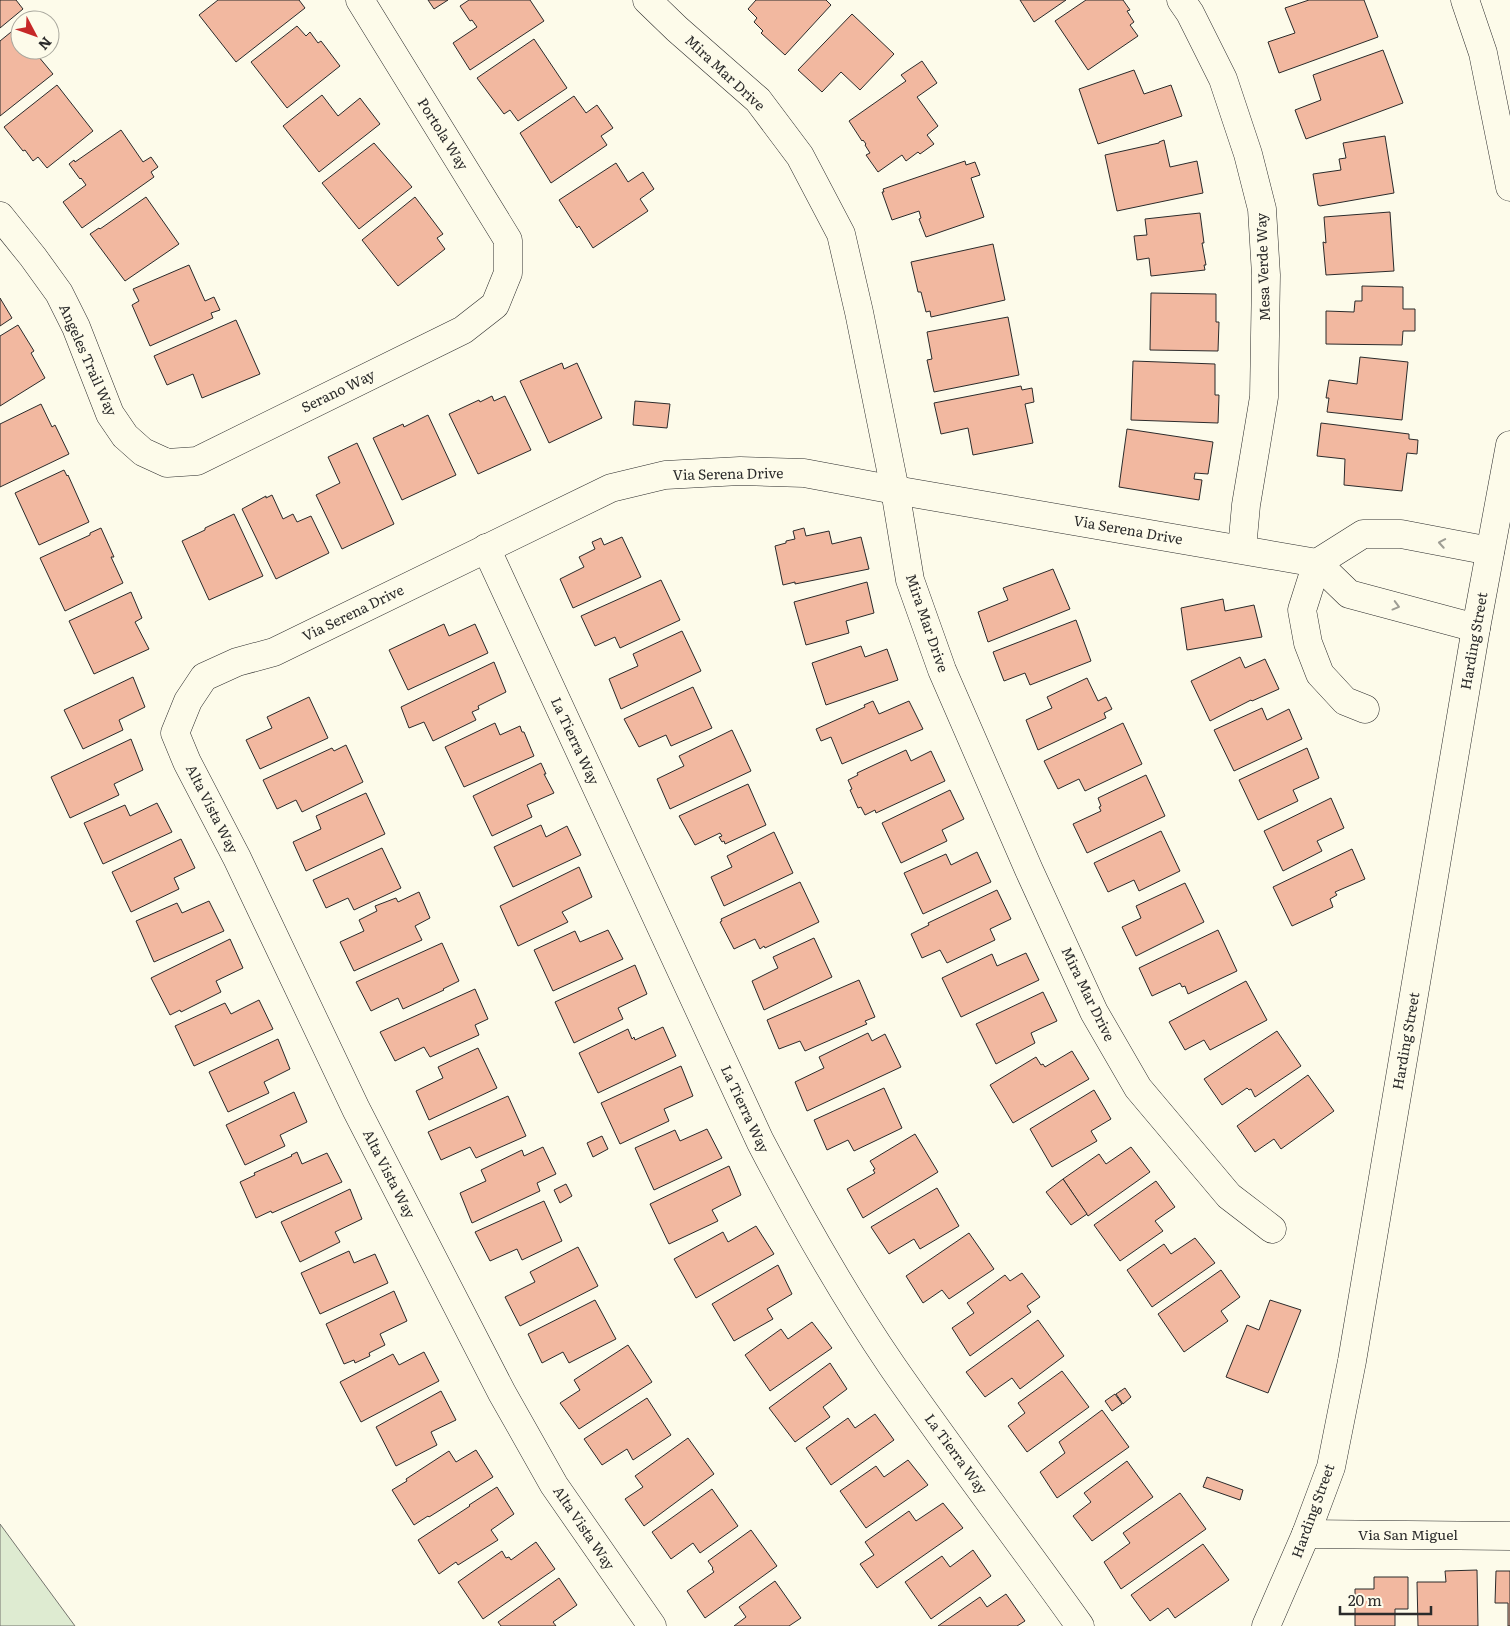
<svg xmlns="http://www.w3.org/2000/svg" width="1510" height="1626" font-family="Literata,serif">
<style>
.green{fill:#deebd1;stroke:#74746e}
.building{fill:#f2b8a0;stroke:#2b2b2b}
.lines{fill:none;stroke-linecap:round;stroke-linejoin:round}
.minor-casing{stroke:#2b2b2b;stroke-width:29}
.minor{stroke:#fdfbea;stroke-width:28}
.oneway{stroke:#9e9d94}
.labels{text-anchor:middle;stroke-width:4;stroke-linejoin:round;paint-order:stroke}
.street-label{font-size:14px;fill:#2b2b2b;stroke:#fdfbea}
</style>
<rect width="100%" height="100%" fill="#fdfbea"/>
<!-- green -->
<path class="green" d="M0,1524L75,1626H0Z"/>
<!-- building -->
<g class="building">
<path d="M0,0H16L23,9L0,28Z"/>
<path d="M218,0H299L305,8L236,62L199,15Z"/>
<path d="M428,0H448L434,9Z"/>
<path d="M469,0H530L544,21L470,70L453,43L477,27L472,20L470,21L460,6Z"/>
<path d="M756,0H826L831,5L785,55L761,33L763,31L754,22L757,18L748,9Z"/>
<path d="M1020,0H1066L1034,22Z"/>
<path d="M1086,0H1123L1130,10L1127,11L1134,22L1130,25L1138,36L1088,70L1055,21Z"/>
<path d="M1309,0H1364L1378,37L1279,73L1268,42L1295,33L1285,8Z"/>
<path d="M852,14L894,54L860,90L841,72L822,92L798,70Z"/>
<path d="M297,26L306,36L310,32L318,43L321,41L340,66L287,108L251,62Z"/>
<path d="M16,28L20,33V50H33L53,74L0,116V41Z"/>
<path d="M534,39L567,88L518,121L510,110L504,114L477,78Z"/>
<path d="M1383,50L1403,103L1306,139L1295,110L1321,100L1313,75Z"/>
<path d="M922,61L937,83L917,97L938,126L927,135L934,144L920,154L918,152L906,161L902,155L878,172L866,155L870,153L865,145L866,144L863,140L862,141L849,121L906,81L901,75Z"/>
<path d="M1134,70L1144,94L1171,85L1182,116L1098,144L1079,89Z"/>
<path d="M57,85L93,131L47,168L38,157L33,161L25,150L23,151L4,127Z"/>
<path d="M322,95L338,116L360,98L380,124L319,172L283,126Z"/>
<path d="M574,96L586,113L597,105L613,128L601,136L607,145L551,183L520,133Z"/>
<path d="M121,130L143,162L151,157L158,167L151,172L154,177L82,228L63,202L86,185L81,178L80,179L69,164L74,160L75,162Z"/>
<path d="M1385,136L1394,193L1320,206L1318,205L1313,174L1341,170L1339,159L1346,158L1343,143Z"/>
<path d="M1164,140L1170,167L1197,161L1203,193L1117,211L1105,155L1159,143V142Z"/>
<path d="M374,143L412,187L359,229L322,183Z"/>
<path d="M965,161L966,165L975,162L980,175L971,178L984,217L926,237L919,219L921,218L919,211L892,220L882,192H884L883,189Z"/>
<path d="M616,163L628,182L643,172L654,189L640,199L648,211L593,248L579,226L577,228L559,200Z"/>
<path d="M146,197L179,244L125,281L90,234L99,228L100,229Z"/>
<path d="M415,197L443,234L437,238L445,249L398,286L362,240Z"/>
<path d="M1390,212L1394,271L1326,275L1323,242L1326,243L1324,217Z"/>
<path d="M1200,213L1204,243H1202L1206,265H1204L1205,270L1151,276L1149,258L1137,260L1134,236L1147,235L1145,219Z"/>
<path d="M993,244L1005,300L931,317L930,311L926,312L921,292H918L911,262Z"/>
<path d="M189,265L205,301L214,297L220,310L211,313L213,318L150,346L132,305L139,301L133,289Z"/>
<path d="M1362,286L1403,287V309H1415V331H1403L1402,345L1326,344V311L1354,312L1355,301H1362Z"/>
<path d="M1151,293L1216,294V322H1219L1218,351L1150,350Z"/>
<path d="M0,298L12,318L0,326Z"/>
<path d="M1008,317L1019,375L934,392L927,360L932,359L927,332Z"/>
<path d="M236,320L260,374L202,398L193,374L167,385L154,356Z"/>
<path d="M18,325L34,351L31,353L45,378L0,406V336Z"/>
<path d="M1360,357L1408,362L1402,420L1327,412L1329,398H1326L1329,380L1357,384Z"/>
<path d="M1133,361L1215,364V395H1219L1218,423L1131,420Z"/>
<path d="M562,363L564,369L577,363L602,418L549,443L520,381Z"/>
<path d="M1021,386L1022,390L1032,388L1034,402L1025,404L1033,443L973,455L968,428L941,434L934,403Z"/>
<path d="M492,396L494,401L505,396L531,450L478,474L449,414L479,400L480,402Z"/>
<path d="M635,401L670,404L667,428L633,425Z"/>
<path d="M41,404L52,427L55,425L69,454L0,487V424Z"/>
<path d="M428,415L456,475L402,500L373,438L403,424L404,427Z"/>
<path d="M1321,423L1409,434V439L1418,440L1417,454L1407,453L1402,491L1344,485L1345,459L1317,456Z"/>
<path d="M1127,429L1213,442L1208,474L1195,473L1194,479L1202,480L1199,500L1119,487Z"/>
<path d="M357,443L394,524L342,549L316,495L340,483L328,457Z"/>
<path d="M64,470L67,476L68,475L89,522L39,545L15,493Z"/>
<path d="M272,495L283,519L293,514L297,522L311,516L329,553L276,579L242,509L266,496V498Z"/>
<path d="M234,514L263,576L209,600L182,541L205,530V528Z"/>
<path d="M101,528L114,557H111L123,583L65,611L40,558L90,535V533Z"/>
<path d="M804,528L806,536L829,531L832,544L861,537L869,569L795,584V582L783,585L775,546L786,543V541L795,539L793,531Z"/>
<path d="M622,537L641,577L573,608L560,579L584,567L579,557L595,549L592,542L601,538L604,545Z"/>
<path d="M1053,569L1070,609L988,642L978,612L1008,600L1003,588Z"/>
<path d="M661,580L680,620L620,648L615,637L595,646L581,616Z"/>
<path d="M867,582L874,613L846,621L849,633L806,645L794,602Z"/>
<path d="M131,592L142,618L135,622L149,649L94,674L69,621Z"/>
<path d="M1223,599L1225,611L1254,605L1262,637L1187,650L1181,608Z"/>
<path d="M1076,620L1091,661L1030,685L1025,673L1004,681L993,652Z"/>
<path d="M444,624L449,636L475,624L488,653L408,690L389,650Z"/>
<path d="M682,631L701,671L621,709L609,679L638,666L633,654Z"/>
<path d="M861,646L865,657L887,649L898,680L826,705L812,663Z"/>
<path d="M1240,657L1245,668L1265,659L1279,689L1252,701L1251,700L1210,721L1191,681Z"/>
<path d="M494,662L506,692L478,706L479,709L472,712L476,720L433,741L424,722L409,728L401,707Z"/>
<path d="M133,677L145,707L119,720L123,730L83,749L64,710Z"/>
<path d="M1087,678L1098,701L1106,697L1112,709L1104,713L1106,718L1038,750L1026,720L1052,708L1047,697Z"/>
<path d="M693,687L712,728L671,746L666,735L639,747L624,719Z"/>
<path d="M309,697L328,738L260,769L246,740L272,728L267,717Z"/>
<path d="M873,701L879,714L909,701L923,729L842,764L831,737L821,741L816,729L865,707L864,705Z"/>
<path d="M1262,708L1267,720L1289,709L1302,739L1234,771L1214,730Z"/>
<path d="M495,723L500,735L520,726L522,732H524L534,756L464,787L445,747Z"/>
<path d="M1123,723L1142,764L1085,791L1079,779L1058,789L1044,761Z"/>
<path d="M732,730L751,771L670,809L657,779L684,766L679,756Z"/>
<path d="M131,739L143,770L114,784L119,795L70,818L51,777Z"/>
<path d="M346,745L363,782L302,812L296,800L277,809L263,780L332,748L334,751Z"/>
<path d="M1307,748L1319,778L1293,790L1298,801L1258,820L1239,780Z"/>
<path d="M906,750L911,761L931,751L945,781L876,813L875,810L865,815L861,807L858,808L850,790L852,789L848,780L858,775L857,773Z"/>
<path d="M541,763L546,774H544L554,793L527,805L532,817L492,836L473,796Z"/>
<path d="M1146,775L1165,816L1087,853L1073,824L1101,811L1099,807L1101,806L1098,798Z"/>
<path d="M748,784L766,825L725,844L724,841L722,842L719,837L722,836L720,833L695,845L679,816Z"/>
<path d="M950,790L964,819L942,830L947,841L901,863L882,823Z"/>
<path d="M366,793L385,834L306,871L293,842L321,829L316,816Z"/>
<path d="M1331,798L1344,828L1317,841L1322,851L1283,871L1264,831Z"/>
<path d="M157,803L172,832L103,864L84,823L125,805L130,816Z"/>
<path d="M541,825L546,837L567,826L581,855L513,887L494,847Z"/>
<path d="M1161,831L1180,871L1139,891L1134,880L1108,892L1094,863Z"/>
<path d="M774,832L793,873L724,906L711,877L732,867L727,856Z"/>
<path d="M181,839L195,868L174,878L179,889L131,912L112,872Z"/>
<path d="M382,848L401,888L354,910L348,898L326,908L313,880Z"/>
<path d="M1352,849L1365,879L1335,892L1337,895L1330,899L1333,907L1292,926L1273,887Z"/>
<path d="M977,852L991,882L923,914L904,873L946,854L951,865Z"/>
<path d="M579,867L592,897L562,912L568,922L518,946L500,906Z"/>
<path d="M800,882L819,922L765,948L764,946L760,949L755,939L734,949L720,922L722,921L721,919Z"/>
<path d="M1185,883L1204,922L1136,956L1122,927L1141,918L1136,906Z"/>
<path d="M997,890L1011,919L990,929L995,940L947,963L940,950L922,958L911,934L929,925L928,923Z"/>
<path d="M419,892L430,918L415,926L422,940L354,971L340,942L364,931L359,920L377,911L375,906L396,898L398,902Z"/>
<path d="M209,901L224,931L154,962L136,921L177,903L182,913Z"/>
<path d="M608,930L623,959L553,991L534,950L575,931L580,942Z"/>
<path d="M1218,930L1237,971L1188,994L1185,986L1182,987L1180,983L1152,996L1139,968Z"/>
<path d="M814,938L832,977L764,1010L752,981L778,968L773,957Z"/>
<path d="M230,939L243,968L216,981L221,992L181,1012L180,1010L170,1015L151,978Z"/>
<path d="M442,943L459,981L443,989L444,990L403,1009L398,998L371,1011L356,982Z"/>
<path d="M1026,953L1039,980L961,1017L942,978L992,954L997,966Z"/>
<path d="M635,965L647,994L618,1008L623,1019L574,1043L555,1002Z"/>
<path d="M859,980L875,1017L865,1021L867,1024L805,1051L800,1041L779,1049L767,1020Z"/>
<path d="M1246,981L1267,1020L1210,1050L1204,1040L1185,1050L1169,1022Z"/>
<path d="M475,989L488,1019L475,1025L479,1035L430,1057L424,1047L395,1061L380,1032Z"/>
<path d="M1043,992L1057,1021L1031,1033L1035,1043L996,1064L976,1024Z"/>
<path d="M259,1000L273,1029L194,1066L175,1026L225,1003L231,1014Z"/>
<path d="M663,1027L676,1056L598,1093L579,1053L628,1029L632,1039L634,1037L635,1040Z"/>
<path d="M1277,1031L1301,1066L1255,1097L1251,1089L1249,1090L1247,1088L1222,1105L1204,1079Z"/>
<path d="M868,1033L872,1041L885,1034L901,1067L807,1111L795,1082L824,1068L819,1057Z"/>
<path d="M278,1039L290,1069L264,1082L269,1093L228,1112L209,1072Z"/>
<path d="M478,1048L497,1088L429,1120L416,1091L443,1078L438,1067Z"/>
<path d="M1072,1051L1089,1079L1013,1123L990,1085L1036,1057L1041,1065L1043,1064L1045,1067Z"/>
<path d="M681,1066L693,1096L664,1109L669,1121L620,1144L601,1103Z"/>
<path d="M1308,1075L1334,1111L1281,1149L1274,1139L1255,1152L1237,1126Z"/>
<path d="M884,1088L902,1128L854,1151L848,1140L827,1150L814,1120Z"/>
<path d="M1094,1090L1111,1119L1091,1131L1097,1141L1052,1167L1030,1129Z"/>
<path d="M294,1092L307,1122L280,1135L285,1146L245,1165L226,1125Z"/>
<path d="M508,1096L526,1136L476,1158L470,1147L441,1160L428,1132Z"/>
<path d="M707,1129L722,1158L654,1190L635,1148L675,1130L680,1141Z"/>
<path d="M915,1134L938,1172L863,1218L847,1189L875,1173L873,1170L875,1169L870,1161Z"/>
<path d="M602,1136L608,1149L593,1157L587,1143Z"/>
<path d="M543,1147L556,1174L537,1183L540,1191L472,1223L460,1193L486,1181L481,1170L522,1150L524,1156Z"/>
<path d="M1131,1147L1150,1172L1088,1216L1063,1179L1099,1154L1106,1164Z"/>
<path d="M297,1152L302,1164L327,1153L342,1182L272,1213L271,1211L256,1218L240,1182L255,1175L254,1173L292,1156L291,1155Z"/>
<path d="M729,1166L741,1195L712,1210L718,1221L669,1244L650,1204Z"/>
<path d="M1063,1179L1087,1214L1071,1225L1046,1192Z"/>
<path d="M1156,1181L1175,1207L1155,1221L1163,1231L1120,1261L1094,1225Z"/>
<path d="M566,1184L572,1196L560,1203L554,1190Z"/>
<path d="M937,1188L959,1226L920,1249L914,1239L889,1254L871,1227Z"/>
<path d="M350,1189L362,1219L335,1232L340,1242L300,1262L281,1222Z"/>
<path d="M544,1201L562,1241L522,1260L517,1249L490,1261L475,1232Z"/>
<path d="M756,1226L774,1254L696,1298L674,1259L723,1232L728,1242Z"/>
<path d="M969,1233L994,1269L949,1299L942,1290L923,1303L906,1276Z"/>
<path d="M1195,1238L1215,1263L1152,1307L1127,1270L1164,1244L1171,1254Z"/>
<path d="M578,1247L598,1286L520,1326L505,1297L535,1282L530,1272Z"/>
<path d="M349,1251L354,1263L375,1254L388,1283L320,1314L301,1273Z"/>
<path d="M778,1265L792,1294L767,1309L773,1319L734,1341L712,1304Z"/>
<path d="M1221,1270L1240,1297L1221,1311L1228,1321L1184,1352L1158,1314Z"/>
<path d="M1022,1273L1040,1297L1027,1306L1031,1312L970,1356L952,1328L974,1313L967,1303L1005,1275L1010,1281Z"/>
<path d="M394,1291L407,1321L380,1334L385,1345L369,1353L370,1356L355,1363L354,1360L344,1364L326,1324Z"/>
<path d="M595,1300L616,1339L569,1363L563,1352L542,1363L528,1334Z"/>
<path d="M1270,1300L1301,1310L1268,1393L1226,1377L1247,1325L1259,1330Z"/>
<path d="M1038,1320L1064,1356L1020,1389L1012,1378L985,1397L966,1372Z"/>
<path d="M812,1322L832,1348L770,1391L745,1355L781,1329L788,1339Z"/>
<path d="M628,1345L652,1382L579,1429L560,1403L580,1390L574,1380Z"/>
<path d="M424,1352L439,1381L361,1422L340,1382L393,1354L399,1365Z"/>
<path d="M830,1363L847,1389L823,1407L830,1417L795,1442L769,1408Z"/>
<path d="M1062,1371L1089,1407L1027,1452L1008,1426L1025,1413L1018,1403Z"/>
<path d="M1125,1388L1131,1397L1123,1404L1116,1394Z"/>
<path d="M441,1391L456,1420L431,1432L437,1445L396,1466L376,1427Z"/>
<path d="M1115,1394L1122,1404L1112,1411L1105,1401Z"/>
<path d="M647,1398L671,1435L633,1460L627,1449L602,1465L584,1439Z"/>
<path d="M1102,1410L1129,1447L1057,1498L1040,1472L1065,1453L1059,1442Z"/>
<path d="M875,1414L894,1440L831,1485L806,1448L848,1418L855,1428Z"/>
<path d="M688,1438L714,1474L644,1526L625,1499L643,1487L635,1476Z"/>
<path d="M476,1450L493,1477L429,1517L428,1516L414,1525L392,1490L407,1481L406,1479L449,1451L456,1462Z"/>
<path d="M908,1460L928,1485L866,1528L840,1491L876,1466L884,1477Z"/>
<path d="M1127,1461L1153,1497L1092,1541L1073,1516L1091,1502L1084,1493Z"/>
<path d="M1207,1477L1243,1490L1240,1500L1203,1487Z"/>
<path d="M497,1487L514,1514L491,1530L498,1540L458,1565L456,1562L439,1574L418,1540L470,1506L469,1505Z"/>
<path d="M712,1489L738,1526L700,1553L693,1543L671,1559L652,1532Z"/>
<path d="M1180,1493L1206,1529L1121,1589L1104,1562L1130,1543L1123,1533Z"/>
<path d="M943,1503L963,1528L877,1588L860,1564L874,1555L865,1542L909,1511L916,1521Z"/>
<path d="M751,1530L777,1566L705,1618L687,1591L714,1572L712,1569L713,1568L708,1561Z"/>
<path d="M536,1542L555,1569L483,1619L458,1582L502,1551L506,1558L509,1557L511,1560Z"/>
<path d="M1203,1544L1229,1580L1175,1618L1168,1608L1150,1621L1131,1595Z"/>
<path d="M973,1550L991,1576L931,1619L905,1582L942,1556L950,1567Z"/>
<path d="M1477,1570L1478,1626H1418L1417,1582H1446L1445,1571Z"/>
<path d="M1496,1571H1510V1626H1508V1603H1495Z"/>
<path d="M1374,1577H1408V1609H1395V1626H1355V1589H1374Z"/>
<path d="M559,1578L577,1605L553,1622L556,1626H501L498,1622Z"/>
<path d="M775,1581L801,1618L789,1626H734L746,1617L739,1607Z"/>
<path d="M1006,1594L1025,1621L1017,1626H938L980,1597L987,1607Z"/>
</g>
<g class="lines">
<defs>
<g id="minor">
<path d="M647,0L677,29L758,100L800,156L841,234L859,312L895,490L910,580L942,670L1029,870L1094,1012L1138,1088L1229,1196L1272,1229"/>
<path d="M1181,0L1190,13L1223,79L1248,154L1262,209L1266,275L1264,397L1246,505L1242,549"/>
<path d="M1465,0L1483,53L1510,187"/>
<path d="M0,216L33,257L59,293L76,327L110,414L125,436L143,452L167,463L197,461L463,330L495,305L508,273V240L360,0"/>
<path d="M486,548L760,1141C800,1218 843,1294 892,1366C953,1454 1018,1539 1080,1626"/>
<path d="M1317,563L1363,534H1401L1490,551"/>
<path d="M1317,563L1302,610L1308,643L1320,674L1345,701L1365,709"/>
<path d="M1306,1534L1510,1536"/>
<path d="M652,1626L554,1485L502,1393L356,1109L237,858L187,762L175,733L188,701L204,677L237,662L274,652L611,488L665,475L740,471L804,473L895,490L1317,563L1349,594L1476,628"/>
<path d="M1266,1626L1306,1534L1331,1467L1352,1361L1476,628L1510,445"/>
</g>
</defs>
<!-- minor casing -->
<use href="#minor" class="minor-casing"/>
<!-- minor -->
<use href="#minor" class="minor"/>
</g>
<!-- one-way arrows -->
<defs><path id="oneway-chevron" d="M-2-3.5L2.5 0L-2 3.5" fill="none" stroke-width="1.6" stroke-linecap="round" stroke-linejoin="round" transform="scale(1.25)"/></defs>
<g class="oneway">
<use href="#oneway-chevron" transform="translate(1442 543) rotate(-170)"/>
<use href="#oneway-chevron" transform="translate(1396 606) rotate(15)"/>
</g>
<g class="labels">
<!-- street labels -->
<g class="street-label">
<text transform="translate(725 73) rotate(43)" y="5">Mira Mar Drive</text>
<text transform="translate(443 134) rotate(58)" y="5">Portola Way</text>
<text transform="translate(1263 267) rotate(-92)" y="5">Mesa Verde Way</text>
<text transform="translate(88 360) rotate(66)" y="5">Angeles Trail Way</text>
<text transform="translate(338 391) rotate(-26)" y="5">Serano Way</text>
<text transform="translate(728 474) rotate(-1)" y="5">Via Serena Drive</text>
<text transform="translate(1128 530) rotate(10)" y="5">Via Serena Drive</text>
<text transform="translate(353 613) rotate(-26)" y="5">Via Serena Drive</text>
<text transform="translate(927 623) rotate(71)" y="5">Mira Mar Drive</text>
<text transform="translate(1474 641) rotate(-80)" y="5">Harding Street</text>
<text transform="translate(575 741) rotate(65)" y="5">La Tierra Way</text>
<text transform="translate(212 809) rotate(63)" y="5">Alta Vista Way</text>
<text transform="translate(1088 994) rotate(64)" y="5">Mira Mar Drive</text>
<text transform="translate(1406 1041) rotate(-80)" y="5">Harding Street</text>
<text transform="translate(745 1109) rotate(65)" y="5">La Tierra Way</text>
<text transform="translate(389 1174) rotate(63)" y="5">Alta Vista Way</text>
<text transform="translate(956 1454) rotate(54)" y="5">La Tierra Way</text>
<text transform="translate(1313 1511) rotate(-70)" y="5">Harding Street</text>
<text transform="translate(584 1528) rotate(56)" y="5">Alta Vista Way</text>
<text x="1408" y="1540">Via San Miguel</text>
</g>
</g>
<!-- north arrow -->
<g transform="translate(35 35) rotate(131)"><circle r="24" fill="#fdfbea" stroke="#a9a89e"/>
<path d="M0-4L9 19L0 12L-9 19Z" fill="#c62828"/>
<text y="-8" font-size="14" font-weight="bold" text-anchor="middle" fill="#2b2b2b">N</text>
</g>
<!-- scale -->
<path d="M1340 1606v8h91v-8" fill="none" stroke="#2b2b2b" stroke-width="2.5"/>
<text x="1348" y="1606" font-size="15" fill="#2b2b2b" stroke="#fdfbea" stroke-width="4" paint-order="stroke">20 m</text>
</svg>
